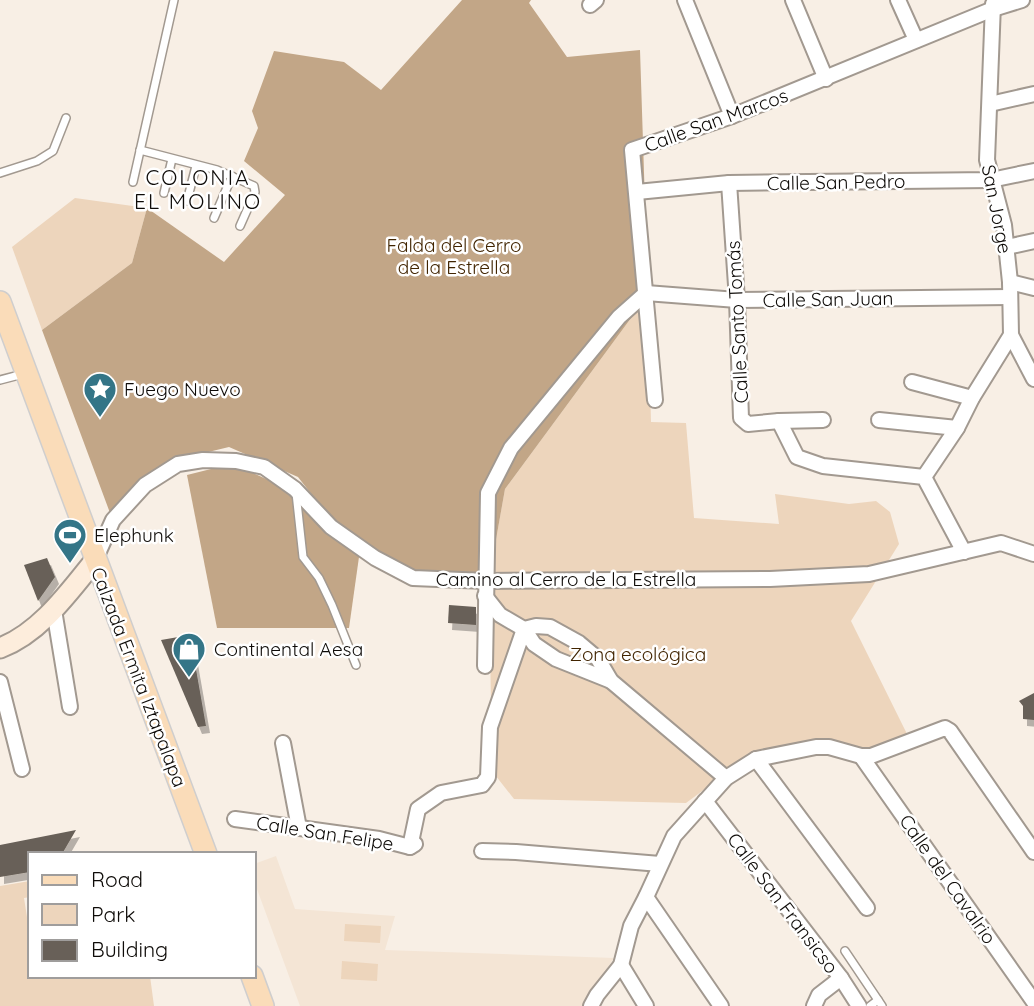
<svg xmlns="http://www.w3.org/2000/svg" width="1034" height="1006" font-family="Quicksand,sans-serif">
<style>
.built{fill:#f4e5d5}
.green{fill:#edd5bc}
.forest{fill:#c2a687}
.building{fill:#686058;filter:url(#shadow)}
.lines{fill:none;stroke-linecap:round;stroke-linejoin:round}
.lane-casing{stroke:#a29990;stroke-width:10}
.street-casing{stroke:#a29990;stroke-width:18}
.secondary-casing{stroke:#a29990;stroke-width:23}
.primary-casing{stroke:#cfcece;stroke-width:24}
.lane{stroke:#fff;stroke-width:7}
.street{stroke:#fff;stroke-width:14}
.secondary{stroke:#fdeddc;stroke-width:19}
.primary{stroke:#fadcb9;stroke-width:21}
.labels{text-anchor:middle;stroke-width:5;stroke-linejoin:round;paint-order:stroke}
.street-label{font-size:19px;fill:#0e0b08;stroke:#fff}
.park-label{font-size:19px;fill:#412400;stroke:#fff}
.poi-label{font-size:19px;fill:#0e0b08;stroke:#fff;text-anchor:start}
.neighbourhood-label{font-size:21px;letter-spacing:2px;fill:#0e0b08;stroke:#fff}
</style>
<defs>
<filter id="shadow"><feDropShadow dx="4" dy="7" stdDeviation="0" flood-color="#0004"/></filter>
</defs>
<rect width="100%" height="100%" fill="#f8efe5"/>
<!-- built -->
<path class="built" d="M276,856L295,909L395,916L385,950L614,958L582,1006H300L254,881V864Z"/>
<!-- green -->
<g class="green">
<path d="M75,198L147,208L132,263L42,330L12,247Z"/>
<path d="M648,295L651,422L686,423L694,518L779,524L775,494L849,504L876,501L890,512L899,544L851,621L909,738L873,751H756L686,803L514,799L492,771L489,579L505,489Z"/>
<path d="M30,881V897L24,898L27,917H30V976H150L154,1006H0V886Z"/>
<path d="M345,924L381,926L380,943L344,941Z"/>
<path d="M342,961L378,964L377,981L341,979Z"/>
</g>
<!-- forest -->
<g class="forest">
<path d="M462,0H531L529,3L567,57L640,50L648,295L505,489L489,579L421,578L337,527L298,477L229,447L175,460L113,521L42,330L132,263L147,208L224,262L285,195L244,161L258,128L252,111L274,51L344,62L381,90Z"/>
<path d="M215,468L244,469L282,486L359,557L349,628H217L187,475Z"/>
</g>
<!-- building -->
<g class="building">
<path d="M47,558L55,577L38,601L24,565Z"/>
<path d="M449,605L476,607V625L448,623Z"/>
<path d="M190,635L206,726L198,727L161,640Z"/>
<path d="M1034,693V720L1023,719V706L1019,701Z"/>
<path d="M76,830L62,854H30V872L0,877V845Z"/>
</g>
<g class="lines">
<defs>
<g id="lane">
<path d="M140,150L217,170L254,186L255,192L240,226"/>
<path d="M0,173L37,161L53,151L66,118"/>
<path d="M133,182L174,0"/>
<path d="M164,193L172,159"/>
<path d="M187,201L196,166"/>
<path d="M214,218L232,176"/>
<path d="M0,380L23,374"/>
<path d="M296,493L303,557L319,578L332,605L356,665"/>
<path d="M845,951L878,1000"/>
<path d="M870,1006L878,1000L882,1006"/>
</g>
<g id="street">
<path d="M685,0L732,116"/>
<path d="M793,0L826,79"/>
<path d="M898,0L916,40"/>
<path d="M993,4L987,160L1004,225L1010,282L1011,335L1034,379"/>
<path d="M590,5L596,0"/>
<path d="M990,104L1034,94"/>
<path d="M729,183L737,300L741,418L748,424L779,421L797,457L823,466L924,477L964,552"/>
<path d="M637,192L729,183L991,180L1034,171"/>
<path d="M1007,247L1034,241"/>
<path d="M1010,282L1034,288"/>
<path d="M912,382L972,398"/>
<path d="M655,400L632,150L732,116L993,9L1022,0"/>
<path d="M879,420L957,428"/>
<path d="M779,421L823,420"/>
<path d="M924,477L957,428L972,398L1011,335"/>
<path d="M95,560L113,520L145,485L178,464L203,460L236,461L264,467L295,489L331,527L375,558L413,578L486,581L770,579L869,574L1001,543L1034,554"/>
<path d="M485,596L500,615L524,629L536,626L550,627L579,643L598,659L611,681L726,778"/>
<path d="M54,610L70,707"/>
<path d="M524,629L534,644L556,659L611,681"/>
<path d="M485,666L488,493L511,448L619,317L646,293L737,300L1010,297"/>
<path d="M0,682L22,769"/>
<path d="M283,743L299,828"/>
<path d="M861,756L1034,1002"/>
<path d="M756,759L867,908"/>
<path d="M705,801L841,978L859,1006"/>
<path d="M235,819L379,839L410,847L415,844"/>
<path d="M410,847L418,809L441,793L482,785L488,777L490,727L524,629"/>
<path d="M482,851L516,852L660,864"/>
<path d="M646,897L721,1006"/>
<path d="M621,965L646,1006"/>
<path d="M591,1006L597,995L621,965L631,926L646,897L674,836L726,778L756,759L816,747H829L861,756H871L945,728L950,731L1034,852"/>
<path d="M814,1006L819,995L841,978"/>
</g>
<path id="secondary" d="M0,648C40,633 69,592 95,560"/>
<g id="primary">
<path d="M0,302L206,854"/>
<path d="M252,976L263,1006"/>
</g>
</defs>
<!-- lane casing -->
<use href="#lane" class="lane-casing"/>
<!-- street casing -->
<use href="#street" class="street-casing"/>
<!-- secondary casing -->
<use href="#secondary" class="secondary-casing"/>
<!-- primary casing -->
<use href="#primary" class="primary-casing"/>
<!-- lane -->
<use href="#lane" class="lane"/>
<!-- street -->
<use href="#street" class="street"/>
<!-- secondary -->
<use href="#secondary" class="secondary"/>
<!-- primary -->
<use href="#primary" class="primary"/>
</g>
<!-- icons -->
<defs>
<symbol id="sight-pin" viewBox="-11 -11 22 30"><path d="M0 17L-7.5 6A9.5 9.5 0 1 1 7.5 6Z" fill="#347587" stroke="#fff"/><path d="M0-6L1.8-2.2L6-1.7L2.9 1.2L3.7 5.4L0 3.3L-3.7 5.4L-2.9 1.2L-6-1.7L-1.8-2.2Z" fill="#fff"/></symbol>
<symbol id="stadium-pin" viewBox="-11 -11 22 30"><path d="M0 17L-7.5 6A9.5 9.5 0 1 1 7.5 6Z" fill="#347587" stroke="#fff"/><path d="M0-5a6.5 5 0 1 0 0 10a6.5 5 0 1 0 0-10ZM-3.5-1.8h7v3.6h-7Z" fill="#fff"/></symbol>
<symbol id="shop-pin" viewBox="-11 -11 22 30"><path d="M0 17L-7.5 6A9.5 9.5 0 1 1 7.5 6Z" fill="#347587" stroke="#fff"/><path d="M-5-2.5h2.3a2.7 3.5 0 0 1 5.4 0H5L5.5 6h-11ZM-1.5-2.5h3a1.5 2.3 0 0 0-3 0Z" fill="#fff"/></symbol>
</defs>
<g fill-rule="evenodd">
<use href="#sight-pin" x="81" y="370" width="38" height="52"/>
<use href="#stadium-pin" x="51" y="516" width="38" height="52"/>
<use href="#shop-pin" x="170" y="630" width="38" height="52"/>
</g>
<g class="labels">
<!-- street labels -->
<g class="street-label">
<text transform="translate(716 120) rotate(-20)" y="7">Calle San Marcos</text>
<text transform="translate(836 182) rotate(-1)" y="7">Calle San Pedro</text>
<text transform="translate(997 209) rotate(79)" y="7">San Jorge</text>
<text transform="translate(828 299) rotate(-1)" y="7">Calle San Juan</text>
<text transform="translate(737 322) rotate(-93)" y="7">Calle Santo Tomás</text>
<text x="566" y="586">Camino al Cerro de la Estrella</text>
<text transform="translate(139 677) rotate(69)" y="7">Calzada Ermita Iztapalapa</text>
<text transform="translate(325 833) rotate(9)" y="7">Calle San Felipe</text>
<text transform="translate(948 879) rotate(55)" y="7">Calle del Cavalrio</text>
<text transform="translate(783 903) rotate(53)" y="7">Calle San Fransicso</text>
</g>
<!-- park labels -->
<g class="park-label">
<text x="454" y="252">Falda del Cerro<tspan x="454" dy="22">de la Estrella</tspan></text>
<text x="638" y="661">Zona ecológica</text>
</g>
<!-- poi labels -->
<g class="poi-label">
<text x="124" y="396">Fuego Nuevo</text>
<text x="94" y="542">Elephunk</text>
<text x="214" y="656">Continental Aesa</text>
</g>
<!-- neighbourhood labels -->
<g class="neighbourhood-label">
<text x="198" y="185">COLONIA<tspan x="198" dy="24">EL MOLINO</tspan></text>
</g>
</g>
<!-- legend -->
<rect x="28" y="852" width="228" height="126" fill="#ffffff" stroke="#9f9d9c" stroke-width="2"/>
<rect x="42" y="875" width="35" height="10" fill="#fadcb9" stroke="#9f9d9c" stroke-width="2"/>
<text x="91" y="887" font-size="21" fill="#0e0b08">Road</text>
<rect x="42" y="904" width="35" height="21" fill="#edd5bc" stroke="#9f9d9c" stroke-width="2"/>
<text x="91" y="922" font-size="21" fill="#0e0b08">Park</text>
<rect x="42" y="940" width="35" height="21" fill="#686058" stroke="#9f9d9c" stroke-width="2"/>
<text x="91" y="957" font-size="21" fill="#0e0b08">Building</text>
</svg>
